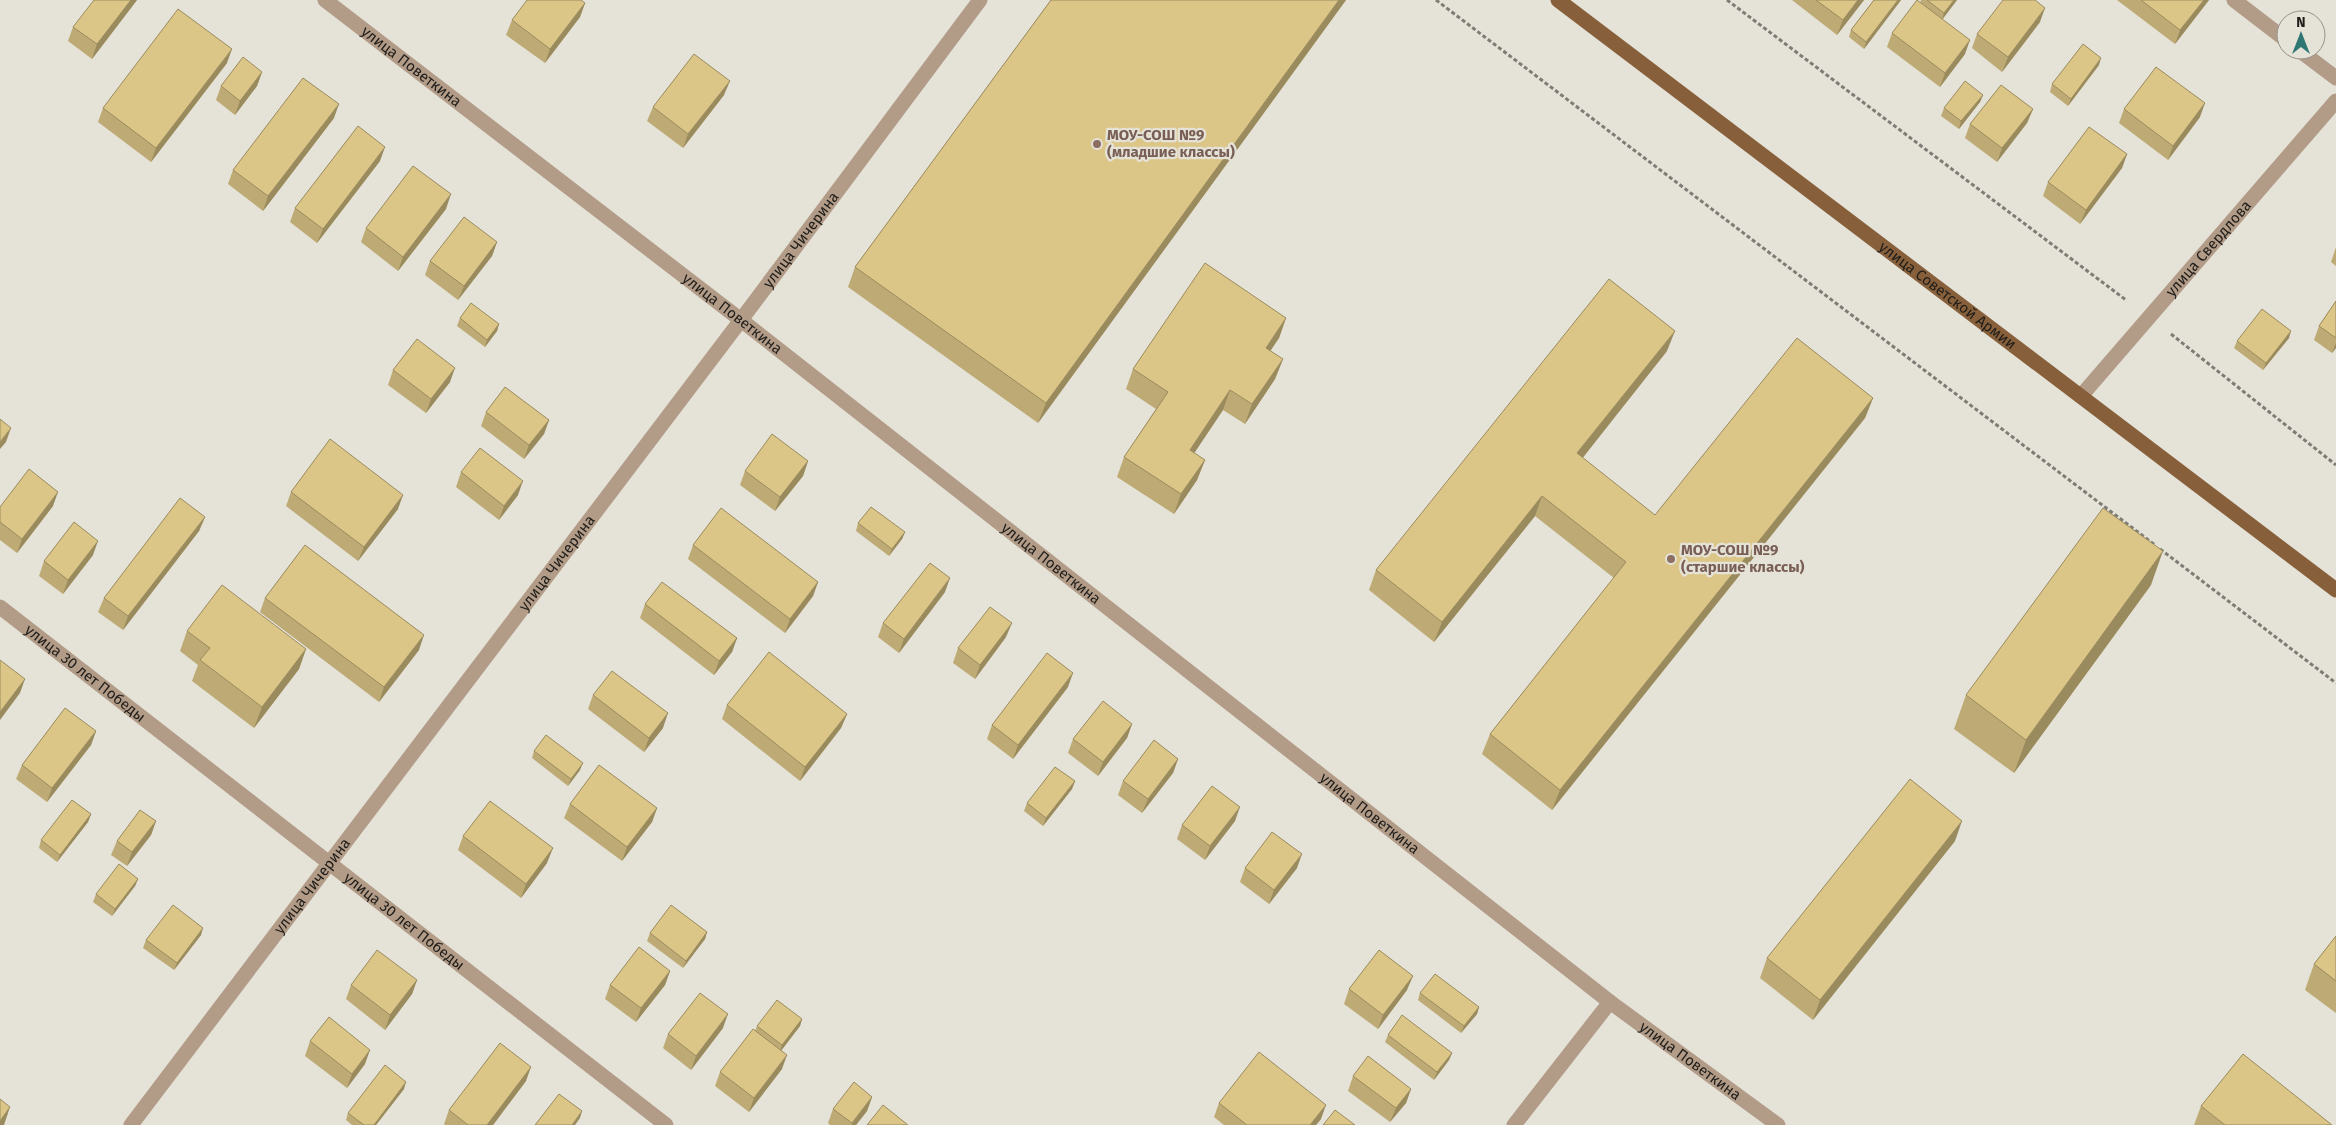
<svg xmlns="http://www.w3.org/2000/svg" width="2336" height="1125" font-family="'Fira Sans',sans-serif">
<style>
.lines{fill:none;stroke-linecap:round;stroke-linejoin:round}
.path{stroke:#7f7c76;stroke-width:3;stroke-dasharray:4 2.5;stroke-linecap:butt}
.minor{stroke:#b29c88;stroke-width:15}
.primary{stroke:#87603b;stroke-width:15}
.wall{fill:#bdaa74}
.shaded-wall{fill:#9a8b5e}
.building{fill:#dcc687;stroke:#9a8b5e}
.education-dot{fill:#8d6e63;stroke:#e5e2d8;stroke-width:2}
.labels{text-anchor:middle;stroke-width:4.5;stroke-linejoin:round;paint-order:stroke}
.street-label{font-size:15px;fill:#1f1d1a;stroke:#e5e2d8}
.education-label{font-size:15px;font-weight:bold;fill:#785e54;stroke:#e5e2d8;text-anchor:start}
</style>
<rect width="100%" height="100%" fill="#e5e2d8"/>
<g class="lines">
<!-- path -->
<g class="path">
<path d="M1436,0L2155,545"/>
<path d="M1727,0L2126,300"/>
<path d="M2171,334L2336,465"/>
<path d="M2160,549L2336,683"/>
</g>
<!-- minor -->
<g class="minor">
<path id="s1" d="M325,0L741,320L1610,1002L1778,1125"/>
<path d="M2234,0L2286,40"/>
<path d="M2299,50L2336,78"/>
<path id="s2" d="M2081,396L2336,101"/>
<path id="s3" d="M0,607L666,1125"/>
<path id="s4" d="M131,1125L741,320L980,0"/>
<path d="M1514,1125L1610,1002"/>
</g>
<!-- primary -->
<path class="primary" id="s5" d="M1558,0L2336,590"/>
</g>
<!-- wall -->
<g class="wall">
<path d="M137,0L92,59L68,41L73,27Z"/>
<path d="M1051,0H1346L1038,423L848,287L855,267Z"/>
<path d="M1792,0H1864L1837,35Z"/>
<path d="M1874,0H1901L1864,49L1849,37L1851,30Z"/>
<path d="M1921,0H1957L1942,19L1965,54L1940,87L1887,47L1892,33L1920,3Z"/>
<path d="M2117,0H2209L2175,44Z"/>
<path d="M585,3L580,17L545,63L506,35L512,20Z"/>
<path d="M2040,22L2002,72L1972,48L1977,34Z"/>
<path d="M227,63L151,162L98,122L103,108Z"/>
<path d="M2099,65L2068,106L2050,92L2052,84Z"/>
<path d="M262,72L257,86L235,115L216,100L221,86Z"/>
<path d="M724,95L683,148L647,121L653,107Z"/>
<path d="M1983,95L1980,102L1959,129L1941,116L1944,108Z"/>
<path d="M2033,109L2027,123L1997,162L1965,138L1970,124Z"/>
<path d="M2124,109L2200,117L2168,160L2119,123Z"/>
<path d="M334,118L263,211L228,184L233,170Z"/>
<path d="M2127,154L2122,168L2080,224L2043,196L2048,182Z"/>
<path d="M380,161L317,243L290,222L295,208Z"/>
<path d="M446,209L398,271L361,242L366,228Z"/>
<path d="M497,242L492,256L458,300L425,275L430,261Z"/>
<path d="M2336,247V266L2331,262Z"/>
<path d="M2336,301V348L2332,353L2314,340L2319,326Z"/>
<path d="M460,318L499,324L497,331L485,347L457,326Z"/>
<path d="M1286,318L1279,338L1270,351L1283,359L1275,379L1245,424L1223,410L1194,453L1205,460L1197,480L1174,514L1117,477L1124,457L1156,409L1126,389L1133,369Z"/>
<path d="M2289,338L2263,370L2234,348L2237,341Z"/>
<path d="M1667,351L1582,458L1655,515L1873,398L1865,418L1552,810L1482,754L1490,734L1614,578L1535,516L1434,642L1369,590L1376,570Z"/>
<path d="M393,370L450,382L426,413L388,385Z"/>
<path d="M486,412L549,420L544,434L524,459L481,426Z"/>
<path d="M808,461L803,476L775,511L740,485L745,471Z"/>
<path d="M461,472L518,495L499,520L456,487Z"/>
<path d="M291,492L398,509L358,561L286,506Z"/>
<path d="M53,506L17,553L0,540V507Z"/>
<path d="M205,517L199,531L123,630L98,612L104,598Z"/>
<path d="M858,523L905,532L902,539L889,556L856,531Z"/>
<path d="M693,545L818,582L813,596L785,633L688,559Z"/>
<path d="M93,555L63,594L39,576L44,561Z"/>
<path d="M2151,585L2014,773L1954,729L1966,695Z"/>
<path d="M945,592L899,653L878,637L883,623Z"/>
<path d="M265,598L419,650L379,702L260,612Z"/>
<path d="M645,604L737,638L732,652L714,675L640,618Z"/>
<path d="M187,631L306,649L299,669L254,728L192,681L198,665L180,651Z"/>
<path d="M1006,637L975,679L953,663L958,648Z"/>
<path d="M1068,687L1013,759L987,739L992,725Z"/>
<path d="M593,695L663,728L644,752L588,709Z"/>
<path d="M727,705L847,714L841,728L800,781L722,719Z"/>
<path d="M1132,724L1127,738L1098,776L1068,753L1073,739Z"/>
<path d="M96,731L91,745L47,802L16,779L22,765Z"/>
<path d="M534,751L580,770L568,786L532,758Z"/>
<path d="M1178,759L1173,773L1142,813L1118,795L1123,781Z"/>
<path d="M1075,781L1072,789L1043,826L1024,811L1027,803Z"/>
<path d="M570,804L657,808L652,822L622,861L564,818Z"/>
<path d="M91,814L88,822L57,862L39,848L41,840Z"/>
<path d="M156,821L151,835L127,866L111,855L117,841Z"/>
<path d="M1235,821L1205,860L1177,839L1182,825Z"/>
<path d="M463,836L547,863L521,898L458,850Z"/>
<path d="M1955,841L1813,1020L1760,978L1767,958Z"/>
<path d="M1245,868H1297L1269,904L1240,882Z"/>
<path d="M138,879L135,886L112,916L93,902L96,894Z"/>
<path d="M707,932L705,939L683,968L647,941L650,933Z"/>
<path d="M201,935L174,970L143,948L146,940Z"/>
<path d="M2336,936V1013L2305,990L2314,964Z"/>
<path d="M670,971L665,985L636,1022L605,999L610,985Z"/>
<path d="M417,980L412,994L385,1030L346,999L351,985Z"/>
<path d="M1349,989L1407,990L1378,1029L1344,1004Z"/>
<path d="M1420,993L1479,1007L1477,1014L1461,1033L1418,1000Z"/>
<path d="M802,1019L800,1026L781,1051L782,1069L749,1112L715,1086L720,1072L755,1031L757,1026Z"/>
<path d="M723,1028L691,1070L663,1048L668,1034Z"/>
<path d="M1388,1035L1452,1053L1449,1060L1434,1080L1385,1042Z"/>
<path d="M310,1041L365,1064L347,1088L305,1056Z"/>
<path d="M1353,1076L1411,1089L1406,1103L1390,1122L1348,1091Z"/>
<path d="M526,1081L493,1125H445L444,1124L449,1110Z"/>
<path d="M404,1089L376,1125H352L346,1120L348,1113Z"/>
<path d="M872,1097L867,1111L856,1125H830L828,1123L833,1109Z"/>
<path d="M1219,1103L1321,1119L1316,1125H1224L1214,1117Z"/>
<path d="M2201,1106L2332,1125H2194Z"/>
</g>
<!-- shaded-wall -->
<g class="shaded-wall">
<path d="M131,0H137L92,59L97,44Z"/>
<path d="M1339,0H1346L1038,423L1046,403Z"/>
<path d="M1858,0H1864L1837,35L1843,20Z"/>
<path d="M1898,0H1901L1864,49L1866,42Z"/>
<path d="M1954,0H1957L1942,20L1944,13Z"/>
<path d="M2204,0H2209L2175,44L2180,30Z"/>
<path d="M585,3L580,17L545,63L550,49Z"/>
<path d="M2045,8L2040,22L2002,72L2008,57Z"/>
<path d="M1970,40L1965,54L1940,87L1945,73Z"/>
<path d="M232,49L227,63L151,162L156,148Z"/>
<path d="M2101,58L2099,65L2068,106L2071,99Z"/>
<path d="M262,72L257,86L235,115L240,101Z"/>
<path d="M730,81L724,95L683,148L688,134Z"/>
<path d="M1983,95L1980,102L1959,129L1961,121Z"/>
<path d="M2205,103L2200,117L2168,160L2173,146Z"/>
<path d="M339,104L334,118L263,211L268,196Z"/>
<path d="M2033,109L2027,123L1997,162L2002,148Z"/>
<path d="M385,147L380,161L317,243L323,229Z"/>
<path d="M2127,154L2122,168L2080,224L2086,210Z"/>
<path d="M451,194L446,209L398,271L403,257Z"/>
<path d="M497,242L492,256L458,300L464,286Z"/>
<path d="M1286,318L1279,338L1259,368L1266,348Z"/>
<path d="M499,324L497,331L485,347L487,340Z"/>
<path d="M1675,331L1667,351L1570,474L1577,453Z"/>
<path d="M2291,331L2289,338L2263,370L2266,363Z"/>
<path d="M2336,343V348L2332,353Z"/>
<path d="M1283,359L1275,379L1245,424L1252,404Z"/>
<path d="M455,368L450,382L426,413L431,399Z"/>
<path d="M1230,390L1223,410L1183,470L1190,450Z"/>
<path d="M1873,398L1865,418L1552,810L1560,790Z"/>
<path d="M549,420L544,434L524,459L529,445Z"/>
<path d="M11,428L6,442L0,449V442Z"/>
<path d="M1205,460L1197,480L1174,514L1181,494Z"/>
<path d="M808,461L803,476L775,511L780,497Z"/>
<path d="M523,481L518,495L499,520L504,506Z"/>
<path d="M58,492L53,506L17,553L22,539Z"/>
<path d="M403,495L398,509L358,561L364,547Z"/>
<path d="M1542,496L1535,516L1434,642L1442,622Z"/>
<path d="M205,517L199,531L123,630L128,616Z"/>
<path d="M905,532L902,539L889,556L892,549Z"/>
<path d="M98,541L93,555L63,594L68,580Z"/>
<path d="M2163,551L2151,585L2014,773L2026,740Z"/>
<path d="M950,578L945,592L899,653L904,639Z"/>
<path d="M818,582L813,596L785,633L790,619Z"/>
<path d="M1012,623L1006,637L975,679L980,665Z"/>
<path d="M424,635L419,650L379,702L384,687Z"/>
<path d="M737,638L732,652L714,675L719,661Z"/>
<path d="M306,649L299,669L254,728L262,707Z"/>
<path d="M1073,673L1068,687L1013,759L1018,745Z"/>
<path d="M25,679L20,693L0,720V712Z"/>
<path d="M668,713L663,728L644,752L649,738Z"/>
<path d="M847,714L841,728L800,781L805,767Z"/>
<path d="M1132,724L1127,738L1098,776L1103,762Z"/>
<path d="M96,731L91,745L47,802L52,788Z"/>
<path d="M1178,759L1173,773L1142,813L1148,799Z"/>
<path d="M583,763L580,770L568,786L571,779Z"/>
<path d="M1075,781L1072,789L1043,826L1046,818Z"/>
<path d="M1240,807L1235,821L1205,860L1210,846Z"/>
<path d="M657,808L652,822L622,861L627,847Z"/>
<path d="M91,814L88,822L57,862L60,855Z"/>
<path d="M156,821L151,835L127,866L132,852Z"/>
<path d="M1962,821L1955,841L1813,1020L1820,1000Z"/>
<path d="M553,848L547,863L521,898L526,884Z"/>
<path d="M1302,854L1297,868L1269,904L1274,890Z"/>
<path d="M138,879L135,886L112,916L115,909Z"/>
<path d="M203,928L201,935L174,970L177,963Z"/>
<path d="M707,932L705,939L683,968L686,961Z"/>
<path d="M670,971L665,985L636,1022L641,1008Z"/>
<path d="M1413,976L1407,990L1378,1029L1383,1015Z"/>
<path d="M417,980L412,994L385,1030L390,1015Z"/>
<path d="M1479,1007L1477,1014L1461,1033L1464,1026Z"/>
<path d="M728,1014L723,1028L691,1070L696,1056Z"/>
<path d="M802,1019L800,1026L780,1052L782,1045Z"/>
<path d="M370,1050L365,1064L347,1088L352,1074Z"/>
<path d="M1452,1053L1449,1060L1434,1080L1437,1072Z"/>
<path d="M787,1055L782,1069L749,1112L754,1098Z"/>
<path d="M531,1067L526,1081L493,1125H487Z"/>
<path d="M406,1082L404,1089L376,1125H374Z"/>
<path d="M1411,1089L1406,1103L1390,1122L1396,1108Z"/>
<path d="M872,1097L867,1111L856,1125H851Z"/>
<path d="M1326,1105L1321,1119L1316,1125H1310Z"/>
<path d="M10,1107L4,1125H0V1121Z"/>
<path d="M582,1111L580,1118L575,1125H572Z"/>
</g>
<!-- building -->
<g class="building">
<path d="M94,0H131L97,44L73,27Z"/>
<path d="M527,0H581L585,3L550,49L512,20Z"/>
<path d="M1051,0H1339L1046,403L855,267Z"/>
<path d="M1816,0H1858L1843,20Z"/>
<path d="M1874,0H1898L1866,42L1851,30Z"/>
<path d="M1917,0L1970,40L1945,73L1892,33Z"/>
<path d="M1927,0H1954L1944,13Z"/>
<path d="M2003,0H2035L2045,8L2008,57L1977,34Z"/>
<path d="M2141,0H2204L2180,30Z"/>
<path d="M178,9L232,49L156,148L103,108Z"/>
<path d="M2083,44L2101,58L2071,99L2052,84Z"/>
<path d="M694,54L730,81L688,134L653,107Z"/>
<path d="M243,57L262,72L240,101L221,86Z"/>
<path d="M2156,67L2205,103L2173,146L2124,109Z"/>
<path d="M303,78L339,104L268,196L233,170Z"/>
<path d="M1965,81L1983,95L1961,121L1944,108Z"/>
<path d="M2001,85L2033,109L2002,148L1970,124Z"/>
<path d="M358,126L385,147L323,229L295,208Z"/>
<path d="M2089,127L2127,154L2086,210L2048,182Z"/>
<path d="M413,166L451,194L403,257L366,228Z"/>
<path d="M464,217L497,242L464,286L430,261Z"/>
<path d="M1205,263L1286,318L1266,348L1283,359L1252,404L1230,390L1190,450L1205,460L1181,494L1124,457L1168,392L1133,369Z"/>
<path d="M1609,279L1675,331L1577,453L1655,515L1797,338L1873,398L1560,790L1490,734L1626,562L1542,496L1442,622L1376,570Z"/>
<path d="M2336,301V338L2319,326Z"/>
<path d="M471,303L499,324L487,340L460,318Z"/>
<path d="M2262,309L2291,331L2266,363L2237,341Z"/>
<path d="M417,339L455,368L431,399L393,370Z"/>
<path d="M505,387L549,420L529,445L486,412Z"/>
<path d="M0,419L11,428L0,442Z"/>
<path d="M772,434L808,461L780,497L745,471Z"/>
<path d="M330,439L403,495L364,547L291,492Z"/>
<path d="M480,448L523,481L504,506L461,472Z"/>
<path d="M29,469L58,492L22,539L0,522V507Z"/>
<path d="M180,498L205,517L128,616L104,598Z"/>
<path d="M871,507L905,532L892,549L858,523Z"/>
<path d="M721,508L818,582L790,619L693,545Z"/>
<path d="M2103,508L2163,551L2026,740L1966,695Z"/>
<path d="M74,522L98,541L68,580L44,561Z"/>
<path d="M305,545L424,635L384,687L265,598Z"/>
<path d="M930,563L950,578L904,639L883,623Z"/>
<path d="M662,582L737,638L719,661L645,604Z"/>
<path d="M222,585L306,649L262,707L200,660L210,648L187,631Z"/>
<path d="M990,607L1012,623L980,665L958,648Z"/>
<path d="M769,652L847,714L805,767L727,705Z"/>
<path d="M1047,653L1073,673L1018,745L992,725Z"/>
<path d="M0,660L25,679L0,712Z"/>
<path d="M612,671L668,713L649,738L593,695Z"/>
<path d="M1103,701L1132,724L1103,762L1073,739Z"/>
<path d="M65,708L96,731L52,788L22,765Z"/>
<path d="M546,735L583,763L571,779L534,751Z"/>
<path d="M1154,740L1178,759L1148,799L1123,781Z"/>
<path d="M599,765L657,808L627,847L570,804Z"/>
<path d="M1055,767L1075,781L1046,818L1027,803Z"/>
<path d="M1910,779L1962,821L1820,1000L1767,958Z"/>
<path d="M1212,786L1240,807L1210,846L1182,825Z"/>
<path d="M72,800L91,814L60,855L41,840Z"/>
<path d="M490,801L553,848L526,884L463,836Z"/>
<path d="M140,810L156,821L132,852L117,841Z"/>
<path d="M1272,832L1302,854L1274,890L1245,868Z"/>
<path d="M119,864L138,879L115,909L96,894Z"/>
<path d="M173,905L203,928L177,963L146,940Z"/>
<path d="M671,905L707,932L686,961L650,933Z"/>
<path d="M2336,936V981L2314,964Z"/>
<path d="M639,947L670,971L641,1008L610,985Z"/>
<path d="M377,950L417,980L390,1015L351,985Z"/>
<path d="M1379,950L1413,976L1383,1015L1349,989Z"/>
<path d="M1435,974L1479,1007L1464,1026L1420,993Z"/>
<path d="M700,993L728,1014L696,1056L668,1034Z"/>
<path d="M777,1000L802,1019L782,1045L757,1026Z"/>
<path d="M1402,1015L1452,1053L1437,1072L1388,1035Z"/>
<path d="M329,1017L370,1050L352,1074L310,1041Z"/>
<path d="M753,1029L787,1055L754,1098L720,1072Z"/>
<path d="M500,1043L531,1067L487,1125H468L449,1110Z"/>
<path d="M1259,1052L1326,1105L1310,1125H1247L1219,1103Z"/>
<path d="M2243,1054L2332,1125H2225L2201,1106Z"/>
<path d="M1368,1056L1411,1089L1396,1108L1353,1076Z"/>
<path d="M385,1065L406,1082L374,1125H364L348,1113Z"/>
<path d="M854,1082L872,1097L852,1123L833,1109Z"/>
<path d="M559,1094L582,1111L572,1125H535Z"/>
<path d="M0,1099L10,1107L0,1121Z"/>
<path d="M883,1105L908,1125H867Z"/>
<path d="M1335,1110L1355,1125H1323Z"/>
</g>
<!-- markers -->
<g class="education-dot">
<circle cx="1097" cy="144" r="5"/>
<circle cx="1671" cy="559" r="5"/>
</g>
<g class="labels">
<!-- street labels -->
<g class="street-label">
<text dy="5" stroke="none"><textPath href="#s1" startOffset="109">улица Поветкина</textPath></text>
<text dy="5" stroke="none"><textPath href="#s4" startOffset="1110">улица Чичерина</textPath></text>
<text dy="5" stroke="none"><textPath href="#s2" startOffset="195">улица Свердлова</textPath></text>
<text dy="5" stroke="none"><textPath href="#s5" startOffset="489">улица Советской Армии</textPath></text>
<text dy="5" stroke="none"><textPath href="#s1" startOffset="514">улица Поветкина</textPath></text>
<text dy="5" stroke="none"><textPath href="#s4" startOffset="705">улица Чичерина</textPath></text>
<text dy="5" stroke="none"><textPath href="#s1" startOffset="919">улица Поветкина</textPath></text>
<text dy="5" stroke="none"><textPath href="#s3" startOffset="108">улица 30 лет Победы</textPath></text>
<text dy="5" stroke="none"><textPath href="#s1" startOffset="1324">улица Поветкина</textPath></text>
<text dy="5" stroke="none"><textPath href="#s4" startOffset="300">улица Чичерина</textPath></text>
<text dy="5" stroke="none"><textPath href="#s3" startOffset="512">улица 30 лет Победы</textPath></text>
<text dy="5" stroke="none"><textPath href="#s1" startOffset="1729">улица Поветкина</textPath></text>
</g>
<!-- education labels -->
<g class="education-label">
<text x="1107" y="140">МОУ-СОШ №9<tspan x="1107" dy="17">(младшие классы)</tspan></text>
<text x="1681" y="555">МОУ-СОШ №9<tspan x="1681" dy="17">(старшие классы)</tspan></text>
</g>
</g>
<!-- north arrow -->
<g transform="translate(2301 35)"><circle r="24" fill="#e5e2d8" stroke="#96938c"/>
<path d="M0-4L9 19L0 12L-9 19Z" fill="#2e7772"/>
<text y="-8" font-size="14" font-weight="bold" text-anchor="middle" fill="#1f1d1a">N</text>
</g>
</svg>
